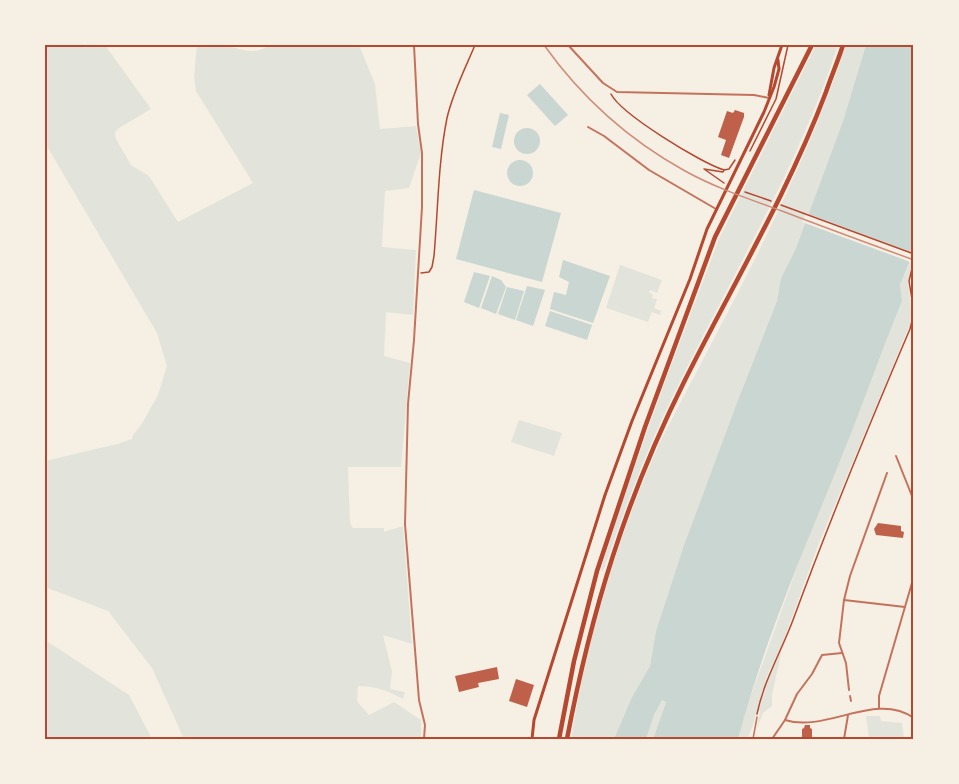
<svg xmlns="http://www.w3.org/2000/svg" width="959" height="784" font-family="Spectral,serif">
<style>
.green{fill:#e2e4dc}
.water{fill:#c9d6d2}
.pier{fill:#f6efe4}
.building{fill:#bf614a}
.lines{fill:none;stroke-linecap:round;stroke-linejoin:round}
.path{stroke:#b5482f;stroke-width:1.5}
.service{stroke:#c5725c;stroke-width:1.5}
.minor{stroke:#c5725c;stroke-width:2}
.secondary{stroke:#b5482f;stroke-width:3}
.motorway{stroke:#b5482f;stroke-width:4.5}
.rail{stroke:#cf8b77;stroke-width:1.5}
.neatline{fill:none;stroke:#b5482f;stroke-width:2}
</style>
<rect width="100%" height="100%" fill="#f6efe4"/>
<!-- green -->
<g class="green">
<path d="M45,45H84L85,49L87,45H105L151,109L119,128L115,132L116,139L131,165L149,176L178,222L253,183L196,91L194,77L197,45C206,45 218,43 227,46C242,49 255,56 269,45H359L375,84L380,129L416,126L421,153L409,188L385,191L382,247L416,250L413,315L386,312L384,356L410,363L401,467H348L350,523L353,528H384V532L403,526L412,644L383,635L392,671L390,689L405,692L403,699C388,691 376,686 358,686L357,701L369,715L394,702L421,720V739H184L152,668L108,611L45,587V461L117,444L132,439L133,435L141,425L158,395L167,366L157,333L45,143Z"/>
<path d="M816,45H838C795,177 720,294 662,419C639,469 621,520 603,571L601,570L620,508L664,384L719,239Z"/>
<path d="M846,45H866L843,121L796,248L781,278L777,301L736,405L683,548L656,631L650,666L632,697L614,739H571C587,637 618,536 660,442C727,312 800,184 846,45Z"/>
<path d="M910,262L912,263L908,281L912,320L819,543L780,650L768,673L752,728L747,739H738L742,720L803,551L840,462L902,301L900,285Z"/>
<path d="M620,265L662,280L657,293L650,290L649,292L653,295L652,298L657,299L654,308L661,311L660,315L652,312L648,322L606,308Z"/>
<path d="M519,420L562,433L554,456L511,442Z"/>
<path d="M45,640L129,695L152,739H45Z"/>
<path d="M782,650L772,695V706L763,713L756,730L760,712L759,709L769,674Z"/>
<path d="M662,700L666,701L653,739H646L654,715Z"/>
<path d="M866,716H880L881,721L902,723L904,739H869Z"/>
</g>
<!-- water -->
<g class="water">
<path d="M866,45H914V251L900,285L902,301C880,355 861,410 839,464C802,554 763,645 738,739H653L666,702L662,700L654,715L646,739H614L632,697L650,666L656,631L683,548L736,405L777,301L781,278L796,248L843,121Z"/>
<path d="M540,84L568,115L555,126L527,95Z"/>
<path d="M500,113L509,115L501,149L492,147Z"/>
<circle cx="527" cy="141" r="13"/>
<circle cx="520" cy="173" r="13"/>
<path d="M474,190L561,213L542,282L456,259Z"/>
<path d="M563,260L610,276L593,323L550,309L554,292L566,295L569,282L559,277Z"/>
<path d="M474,272L490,276L479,308L464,302Z"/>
<path d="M492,276L501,280L506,287L496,314L481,308Z"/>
<path d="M527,286L545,290L533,326L516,320Z"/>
<path d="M507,287L524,291L515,320L498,314Z"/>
<path d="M550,311L592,325L587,340L545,326Z"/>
</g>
<!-- pier -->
<path class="pier" d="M806,213L914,253L913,263L802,222Z"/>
<!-- building -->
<g class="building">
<path d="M735,110L744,113V117L729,158L721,155L726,140L718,137L727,111L733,113Z"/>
<path d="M878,523L901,526V531L904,532L903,538L876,535L874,529Z"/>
<path d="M497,667L499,679L478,683L479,687L459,692L455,676Z"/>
<path d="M516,679L534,685L527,707L509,701Z"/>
<path d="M805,725H810V728L812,729V739H802V729L804,728Z"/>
</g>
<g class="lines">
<!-- path -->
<g class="path">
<path d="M521,45H528"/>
<path d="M611,94C621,114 701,163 724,170L729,169L735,160"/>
<path d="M750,151L776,99L788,45"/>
<path d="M724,183L704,169L723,172L724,170"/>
<path d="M745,192L771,201"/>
<path d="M781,205L914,254"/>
<path d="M914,260L909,281L914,312"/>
<path d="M421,273L429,272L432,267L434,256C438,211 438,163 447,118C453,92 465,69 475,45"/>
<path d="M757,714C764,680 781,652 793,620C829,522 869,425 910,329L914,313"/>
</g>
<!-- service -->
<path class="service" d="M753,739L757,717"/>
<!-- minor -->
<g class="minor">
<path d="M414,45L418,124L422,153V207L414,340L408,404L405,524L419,700L425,725L424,739"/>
<path d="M568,45L603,83L617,92L754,95L769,98"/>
<path d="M588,127L604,136L649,170L716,209"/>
<path d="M896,456L914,501"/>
<path d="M844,600L850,576L887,473"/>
<path d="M849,690L846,663L839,643L844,600L905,607"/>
<path d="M850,696L851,701"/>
<path d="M879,708V696L914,576"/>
<path d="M785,720L797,694L812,674L822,655L842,653"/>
<path d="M772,739L785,720C827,733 875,691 914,718"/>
<path d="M844,739L848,715"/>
</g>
<!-- secondary -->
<g class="secondary">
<path d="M769,95L774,68L782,45"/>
<path d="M532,739L534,720L605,495L632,421L690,279L707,229L764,112L774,87L779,69L778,60"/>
</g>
<!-- motorway -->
<g class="motorway">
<path d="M559,739L574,661L597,571L645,427L715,237L812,45"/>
<path d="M567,739C591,612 626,498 684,382C732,286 788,193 826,92C831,77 838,61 843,45"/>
</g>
<!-- rail -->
<path class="rail" d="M544,45C581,97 629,140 685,171C716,188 749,199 782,211C826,228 870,244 914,260"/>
</g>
<!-- border -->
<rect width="959" height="784" fill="none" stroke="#f6efe4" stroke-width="93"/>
<rect x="46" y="46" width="866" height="692" class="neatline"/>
</svg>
